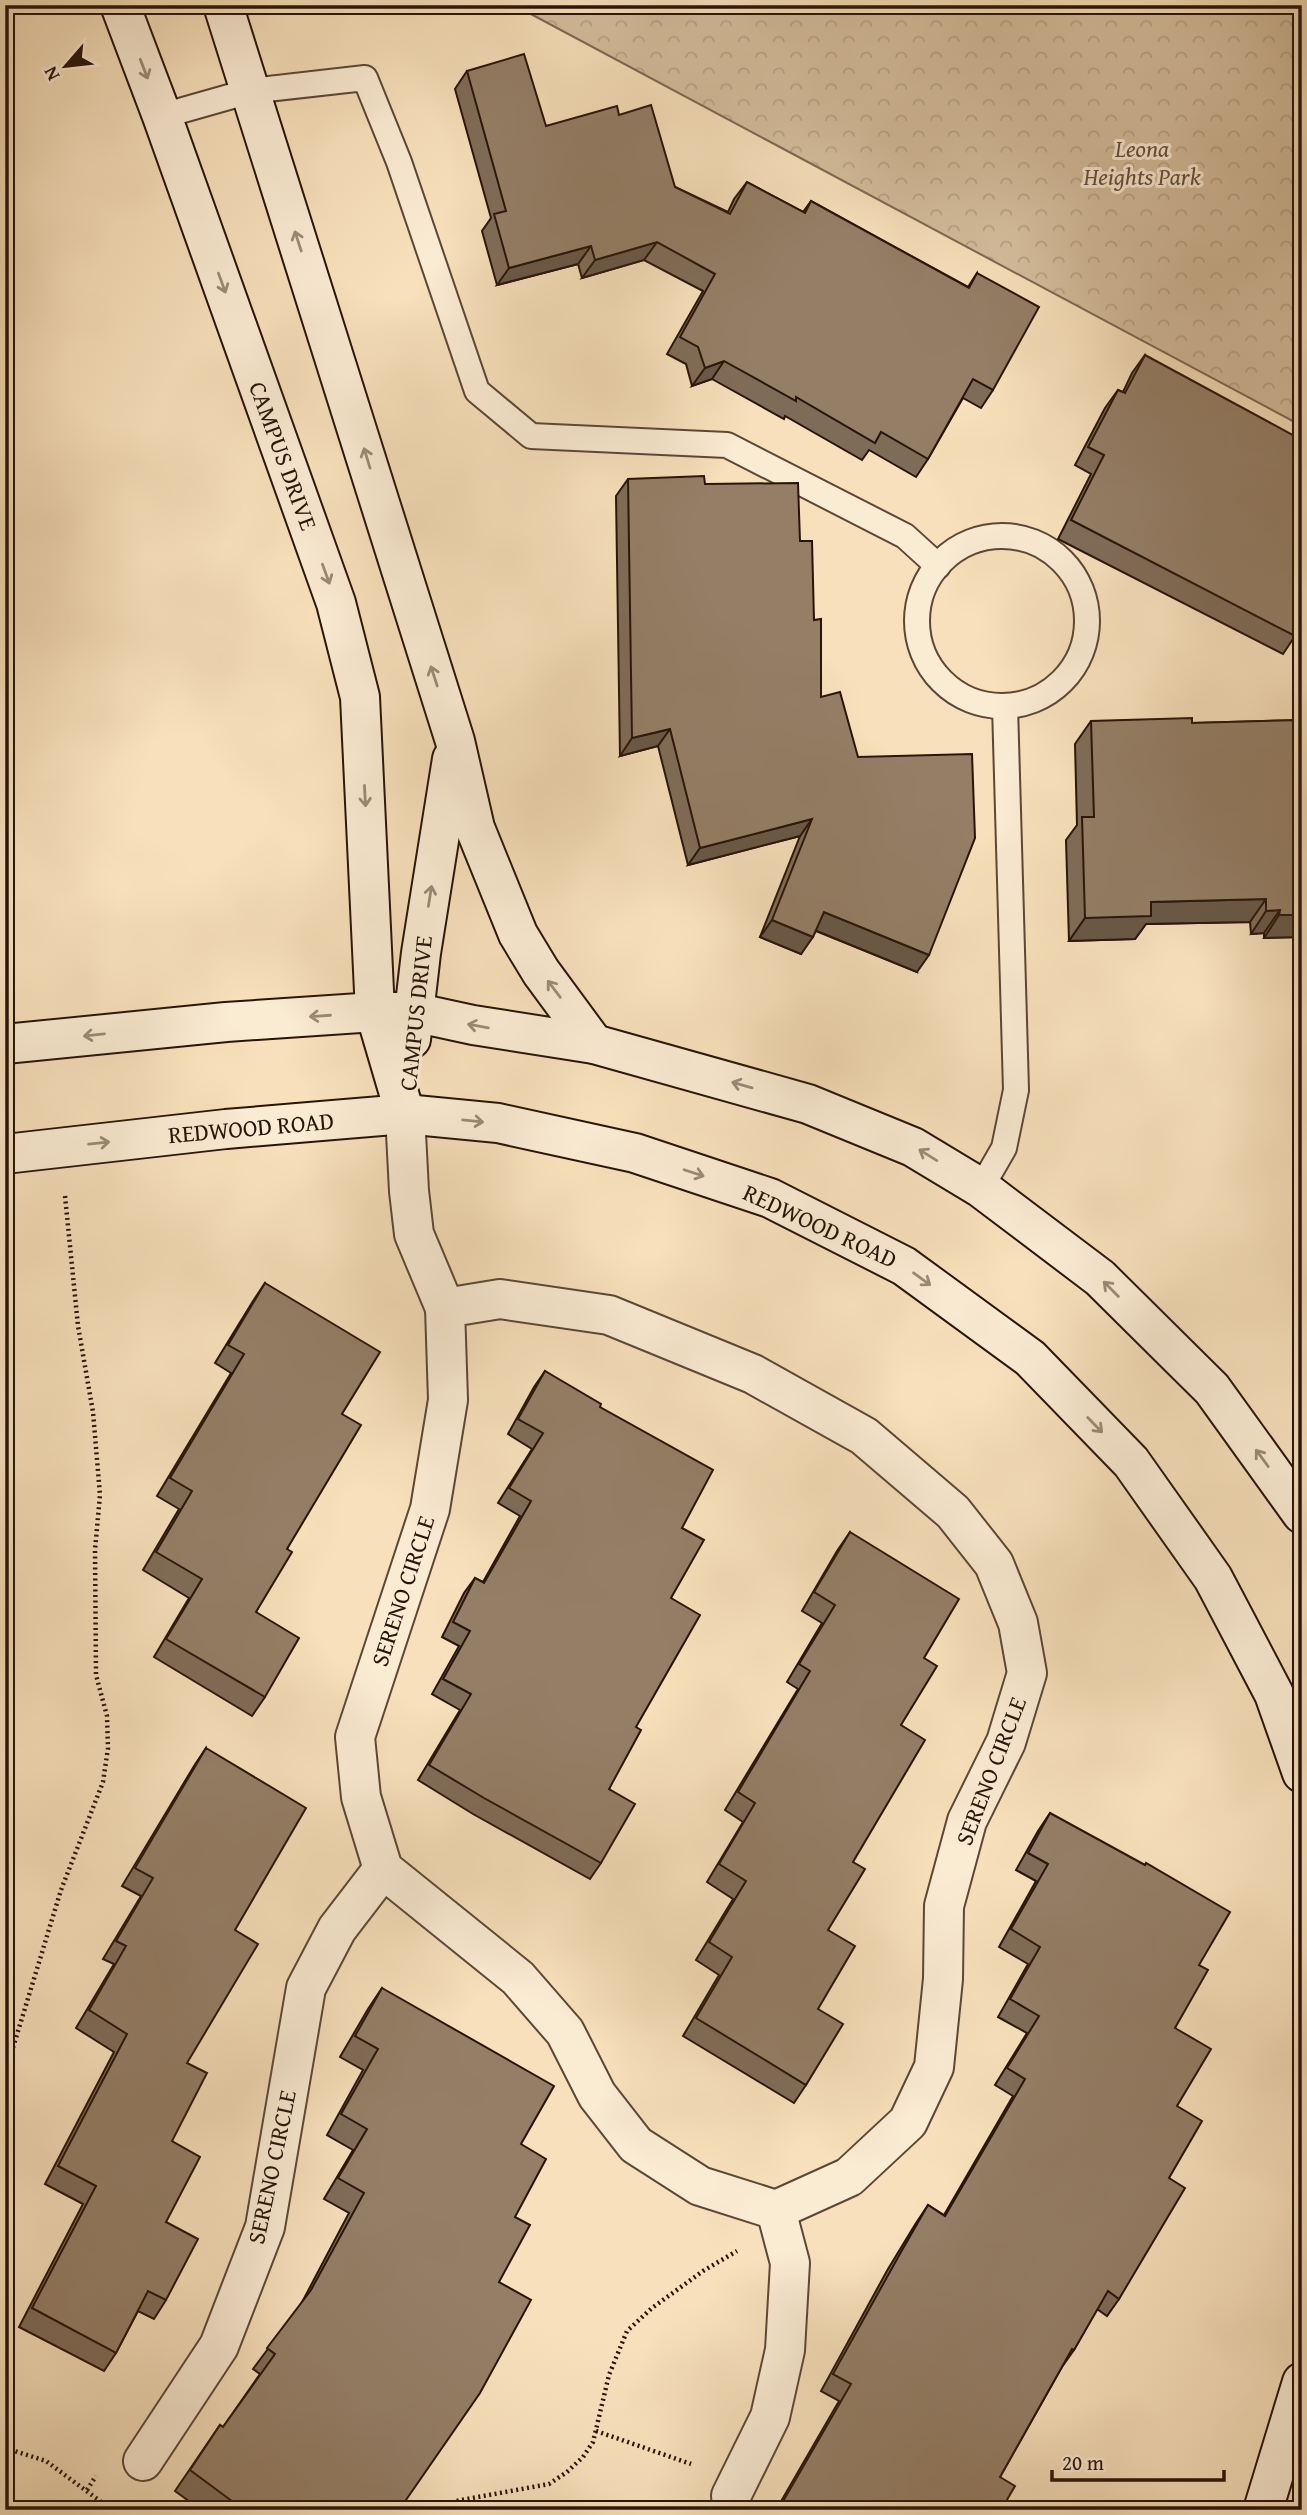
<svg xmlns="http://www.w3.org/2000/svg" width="1307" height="2515" font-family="'Gentium Book Plus',serif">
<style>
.park{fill:url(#park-crowns);stroke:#7e6853;stroke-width:2}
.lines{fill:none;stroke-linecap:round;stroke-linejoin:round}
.lane-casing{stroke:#5c4736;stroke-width:28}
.street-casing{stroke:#5c4736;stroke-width:42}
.secondary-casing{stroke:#281409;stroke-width:42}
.path{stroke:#281409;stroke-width:4.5;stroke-dasharray:2 3.5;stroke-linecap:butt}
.lane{stroke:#faebd3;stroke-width:24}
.street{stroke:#faebd3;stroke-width:38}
.secondary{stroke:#faebd3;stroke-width:38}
.wall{fill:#7f6c58;stroke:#281409;stroke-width:2}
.shaded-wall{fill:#685847;stroke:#281409;stroke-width:2}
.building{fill:#947e66;stroke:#281409;stroke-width:2}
.oneway{stroke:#9c8a78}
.labels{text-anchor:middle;stroke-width:6;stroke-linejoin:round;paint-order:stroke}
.park-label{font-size:24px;font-style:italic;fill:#644f3d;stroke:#faebd3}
.street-label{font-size:24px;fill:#281409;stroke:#faebd3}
</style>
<defs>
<pattern id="park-crowns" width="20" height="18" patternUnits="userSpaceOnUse" patternTransform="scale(1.75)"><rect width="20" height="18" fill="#d4bd9d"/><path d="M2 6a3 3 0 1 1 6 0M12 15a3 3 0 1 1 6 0" fill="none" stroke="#b6a286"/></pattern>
</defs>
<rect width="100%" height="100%" fill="#f7e0bb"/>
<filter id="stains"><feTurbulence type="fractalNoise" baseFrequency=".00286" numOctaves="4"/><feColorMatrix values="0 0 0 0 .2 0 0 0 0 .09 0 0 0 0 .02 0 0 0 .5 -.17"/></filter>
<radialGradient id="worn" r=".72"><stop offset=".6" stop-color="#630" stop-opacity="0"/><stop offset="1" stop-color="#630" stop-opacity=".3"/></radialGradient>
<!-- park -->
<path class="park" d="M514,5H1302V426Z"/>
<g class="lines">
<defs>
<g id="lane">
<path d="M162,116L250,91L365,78L399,162L477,391L531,436L727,445L905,536L938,566"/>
<circle cx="1002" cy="621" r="85"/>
<path d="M981,1188L1004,1148L1016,1090L1005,706"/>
</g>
<g id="street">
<path d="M405,1114L409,1191L414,1234L445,1308"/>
<path d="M500,1299L609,1315L753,1374L864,1436L953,1512L994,1564L1018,1623L1027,1673L1006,1742L967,1821L944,1906L943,1979L934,2067L908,2122L849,2177L776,2210L700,2186L636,2145L597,2095L565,2032L518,1978L383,1869L361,1797L355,1737L430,1509L448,1400L445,1308Z"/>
<path d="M143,2461L219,2346L265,2227L306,1988L337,1929L383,1869"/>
<path d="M731,2496L770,2417L785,2350L790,2263L776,2210"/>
</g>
<g id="secondary">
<path d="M120,5L162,116L336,603L360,697L375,1012L405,1114"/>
<path d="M223,5L455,741L475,828L518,934L541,972L594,1044"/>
<path d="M411,1039L421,953L452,759"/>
<path d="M5,1044L226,1022L375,1012H413L473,1025L594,1044L808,1104L913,1147L981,1188L1100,1278L1212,1389L1302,1514"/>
<path d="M5,1154L226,1129L405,1114L498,1123L635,1153L770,1198L904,1266L1030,1358L1131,1462L1213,1578L1274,1694L1302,1773"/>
<path d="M1263,2510L1302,2382"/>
</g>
</defs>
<!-- lane casing -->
<use href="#lane" class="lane-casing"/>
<!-- street casing -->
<use href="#street" class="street-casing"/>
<!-- secondary casing -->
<use href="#secondary" class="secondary-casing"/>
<!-- path -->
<g class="path">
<path d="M5,2074L61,1890L103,1782L108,1748L107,1716L96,1675L95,1550L100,1495L93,1412L78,1326L65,1196"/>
<path d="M596,2431L691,2464"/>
<path d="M5,2448L46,2461L112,2510"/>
<path d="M87,2490L96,2476"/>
<path d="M443,2510L456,2501L549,2484L567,2472L583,2457L593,2442L609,2375L627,2331L652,2308L703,2271L737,2251"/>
</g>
<!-- lane -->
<use href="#lane" class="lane"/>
<!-- street -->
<use href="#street" class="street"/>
<!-- secondary -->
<use href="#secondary" class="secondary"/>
</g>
<!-- wall -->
<g class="wall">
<path d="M467,71L546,126L619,115L675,187L728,212L734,199L747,182L803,212L811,201L968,287L977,273L993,390L981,408L963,398L928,459L916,477L869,450L862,460L785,416L784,419L712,379L692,386L686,364L667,354L703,291L644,260L582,278L578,264L497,285L482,231L491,218L455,89Z"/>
<path d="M1145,355L1295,636L1283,654L1058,539L1091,474L1075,465L1105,408L1118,390L1123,392L1132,373Z"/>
<path d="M628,479L705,484L800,541L814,620L821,697L858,757L917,972L816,931L801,954L760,937L800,836L688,865L658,746L620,756L616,496Z"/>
<path d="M1302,720V937L1264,938V933L1251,934L1250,922L1146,924L1135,939L1069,941L1066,840L1077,825L1075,744L1091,721L1192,723Z"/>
<path d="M265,1283L342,1414L287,1549L256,1612L265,1697L252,1716L154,1657L189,1598L143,1570L179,1509L157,1496L231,1373L215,1363L253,1301Z"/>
<path d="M545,1371L600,1407L682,1528L671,1598L636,1727L609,1789L601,1863L590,1879L473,1814L418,1780L460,1710L432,1694L459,1646L442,1637L464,1593L475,1578L483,1582L520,1516L498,1503L532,1449L508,1434L534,1387Z"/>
<path d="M850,1532L924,1658L828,1930L818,2009L806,2085L794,2103L683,2036L719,1975L696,1960L733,1899L707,1882L743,1822L725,1810L798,1689L787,1682L822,1623L802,1611L837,1551Z"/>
<path d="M206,1748L235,1930L187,2063L172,2141L166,2222V2300L154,2319L138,2311L116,2353L104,2371L19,2327L83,2204L45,2184L114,2052L76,2028L114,1964L103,1959L141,1896L122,1886L194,1766Z"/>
<path d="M1050,1813L1199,1965L1175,2028L1177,2106L1169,2178L1119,2299L1107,2316L1097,2309L1074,2350L1062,2367L1000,2477L1001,2510H776L839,2401L821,2391L888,2269L916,2223L928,2205L944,2215L1013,2096L995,2085L1027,2033L998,2017L1028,1964L999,1947L1036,1881L1016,1870L1038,1831Z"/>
<path d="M382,1988L521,2144L515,2217L499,2282L399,2510H201L175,2491L220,2425L223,2427L260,2374L253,2369L300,2306L349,2213L324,2199L353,2150L327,2135L363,2070L340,2057L368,2009Z"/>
</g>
<!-- shaded-wall -->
<g class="shaded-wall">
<path d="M657,242L644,260L582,278L595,260Z"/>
<path d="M591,246L578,264L497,285L509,268Z"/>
<path d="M724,361L712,379L692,386L705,368Z"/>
<path d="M670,729L658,746L620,756L632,738Z"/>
<path d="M812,819L800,836L688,865L700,848Z"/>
<path d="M1266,899L1250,922L1146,924L1135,939L1069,941L1085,918L1151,902Z"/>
<path d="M1280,910L1264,933L1251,934L1266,911Z"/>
<path d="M824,912L929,955L917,972L812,929Z"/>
<path d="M1279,915H1302V937L1264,938Z"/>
<path d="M772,920L813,937L801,954L760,937Z"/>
</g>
<!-- building -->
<g class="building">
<path d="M524,54L546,126L617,106L619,115L651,105L675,187L730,214L747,182L805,213L811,201L969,288L977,273L1039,307L993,390L973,379L928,459L881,432L875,443L796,397V401L724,361L705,368L698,347L680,337L715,274L657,242L595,260L591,246L509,268L494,214L506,211L467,71Z"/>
<path d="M5,116L12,126L5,131Z"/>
<path d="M1145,355L1302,440V623L1295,636L1071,520L1104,455L1088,447L1118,390L1125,393Z"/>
<path d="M704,476L705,484L798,483L800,541H812L814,620L821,619V697L840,692L858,757L972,754L975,838L929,955L824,912L813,937L772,920L812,819L700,848L670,729L632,738L628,479Z"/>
<path d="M1192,718V723L1302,720V915H1279L1280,910L1266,911V899L1151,902V916L1085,918L1082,817H1094L1091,721Z"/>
<path d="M265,1283L380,1352L342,1414L361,1425L287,1549L292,1552L256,1612L299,1638L265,1697L166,1639L202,1579L156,1552L192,1491L170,1478L244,1354L228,1345Z"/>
<path d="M545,1371L601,1404L600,1407L713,1470L682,1528L704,1540L671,1598L700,1615L636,1727L641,1730L609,1789L635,1804L601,1863L484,1798L429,1765L471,1694L443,1679L470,1631L453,1622L475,1578L484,1583L531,1501L509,1488L543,1433L518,1419Z"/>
<path d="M850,1532L959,1599L924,1658L937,1666L901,1725L925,1740L853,1862L865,1869L828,1930L855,1946L818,2009L843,2024L806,2085L696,2018L732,1957L709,1942L746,1881L719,1864L755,1803L738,1792L810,1671L799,1664L835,1605L814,1592Z"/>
<path d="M206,1748L306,1808L235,1930L258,1944L187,2063L207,2073L172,2141L200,2157L166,2222L198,2239L166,2300L148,2291L116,2353L32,2308L96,2186L58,2166L127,2034L89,2010L126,1946L116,1941L153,1878L135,1868Z"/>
<path d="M5,1785H9L5,1894Z"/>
<path d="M1050,1813L1145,1865L1146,1863L1230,1912L1199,1965L1208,1970L1175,2028L1211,2049L1177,2106L1202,2121L1169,2178L1185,2188L1119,2299L1108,2291L1074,2350L1072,2349L1000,2477L1015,2486L1001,2510H778L851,2384L833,2374L901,2252L928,2205L945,2216L1025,2079L1007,2068L1039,2016L1010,1999L1040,1947L1011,1929L1048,1864L1028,1853Z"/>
<path d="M382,1988L554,2086L521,2144L546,2159L515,2217L530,2225L499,2282L531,2300L480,2393L399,2510H244L190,2470L220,2425L223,2427L275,2354L267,2348L311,2290L364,2193L338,2178L367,2129L341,2114L378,2049L355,2036Z"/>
</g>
<!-- one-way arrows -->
<defs><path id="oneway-shaft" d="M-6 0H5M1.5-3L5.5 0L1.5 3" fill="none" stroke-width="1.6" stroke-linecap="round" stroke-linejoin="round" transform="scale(1.75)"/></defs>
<g class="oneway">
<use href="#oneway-shaft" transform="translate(144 69) rotate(69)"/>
<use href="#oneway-shaft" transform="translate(298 241) rotate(-108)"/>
<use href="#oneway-shaft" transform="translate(222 283) rotate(70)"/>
<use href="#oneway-shaft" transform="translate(367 458) rotate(-107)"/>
<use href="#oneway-shaft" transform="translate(326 574) rotate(70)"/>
<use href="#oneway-shaft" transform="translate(434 676) rotate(-108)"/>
<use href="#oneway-shaft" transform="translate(365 796) rotate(87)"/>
<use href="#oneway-shaft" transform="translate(430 896) rotate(-81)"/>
<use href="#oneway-shaft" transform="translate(554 989) rotate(-127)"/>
<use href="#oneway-shaft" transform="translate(320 1016) rotate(176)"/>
<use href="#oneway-shaft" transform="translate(478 1026) rotate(-170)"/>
<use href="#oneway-shaft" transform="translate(94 1035) rotate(174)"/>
<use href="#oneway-shaft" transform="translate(742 1085) rotate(-164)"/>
<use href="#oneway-shaft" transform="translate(473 1121) rotate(6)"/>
<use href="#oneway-shaft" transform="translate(99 1143) rotate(-6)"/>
<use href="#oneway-shaft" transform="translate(928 1155) rotate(-148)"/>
<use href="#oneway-shaft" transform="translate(694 1173) rotate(18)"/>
<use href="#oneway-shaft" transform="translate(922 1279) rotate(36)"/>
<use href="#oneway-shaft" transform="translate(1111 1289) rotate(-135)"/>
<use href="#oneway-shaft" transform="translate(1095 1425) rotate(46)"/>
<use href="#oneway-shaft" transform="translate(1262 1458) rotate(-126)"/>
</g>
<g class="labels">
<!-- park labels -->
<g class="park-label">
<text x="1142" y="157">Leona<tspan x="1142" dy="28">Heights Park</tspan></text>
</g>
<!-- street labels -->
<g class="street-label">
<text transform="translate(283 456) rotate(70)" y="8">CAMPUS DRIVE</text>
<text transform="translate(416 1013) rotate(-84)" y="8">CAMPUS DRIVE</text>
<text transform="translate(251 1128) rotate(-5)" y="8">REDWOOD ROAD</text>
<text transform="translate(820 1226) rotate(25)" y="8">REDWOOD ROAD</text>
<text transform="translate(403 1591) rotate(-72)" y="8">SERENO CIRCLE</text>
<text transform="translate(991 1771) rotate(-69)" y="8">SERENO CIRCLE</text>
<text transform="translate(272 2167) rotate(-78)" y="8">SERENO CIRCLE</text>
</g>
</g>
<!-- margin -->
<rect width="1307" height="2515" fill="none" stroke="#f7e0bb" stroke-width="28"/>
<rect x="7" y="7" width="1293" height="2501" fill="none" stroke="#281409" stroke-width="3.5"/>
<rect x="14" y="14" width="1279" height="2487" fill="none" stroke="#281409" stroke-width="2"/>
<!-- north arrow -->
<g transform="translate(66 66) rotate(242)" stroke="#faebd3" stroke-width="5" paint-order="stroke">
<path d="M0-5L12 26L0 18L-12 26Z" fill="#281409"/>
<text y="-10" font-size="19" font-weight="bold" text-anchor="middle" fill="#281409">N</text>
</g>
<!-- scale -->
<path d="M1052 2470v10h172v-10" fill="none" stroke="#281409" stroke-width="3.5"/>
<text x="1062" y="2470" font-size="21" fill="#281409" stroke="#faebd3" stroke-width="5" paint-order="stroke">20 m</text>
<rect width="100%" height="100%" filter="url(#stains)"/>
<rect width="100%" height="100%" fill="url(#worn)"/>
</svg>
